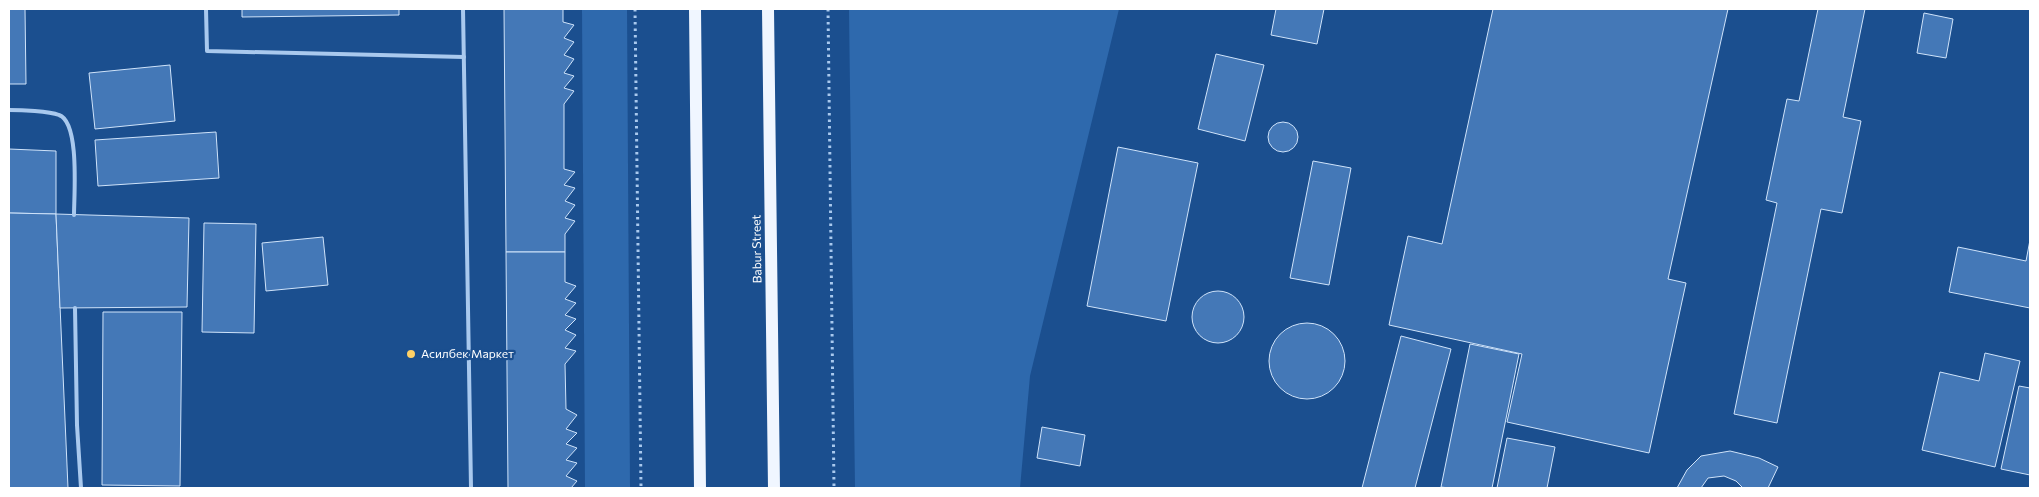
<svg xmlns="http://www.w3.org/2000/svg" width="2039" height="497" font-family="Commissioner,sans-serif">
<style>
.green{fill:#2e69ad}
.building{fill:#4478b7;stroke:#cfe3fa}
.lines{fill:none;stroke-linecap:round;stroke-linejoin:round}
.path{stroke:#a9c9ee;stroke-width:3;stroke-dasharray:2.5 4;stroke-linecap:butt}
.service{stroke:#a9c9ee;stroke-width:4}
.primary{stroke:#f0f6ff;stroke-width:12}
.poi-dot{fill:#ffd166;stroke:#1b4f8f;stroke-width:2}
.labels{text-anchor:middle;stroke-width:4.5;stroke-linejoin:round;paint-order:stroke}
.street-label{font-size:12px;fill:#fff;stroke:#1b4f8f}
.poi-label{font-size:12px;fill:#fff;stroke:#1b4f8f;text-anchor:start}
</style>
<rect width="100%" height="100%" fill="#1b4f8f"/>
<!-- green -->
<g class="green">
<path d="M582,9H627L630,488H585Z"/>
<path d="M849,9H1119L1030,376L1020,488H855Z"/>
</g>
<!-- building -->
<g class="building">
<path d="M9,9H25L26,84H9Z"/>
<path d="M242,9H399V15L242,17Z"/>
<path d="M504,9H563V22L574,25L564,38L574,42L564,55L574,59L564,73L574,76L564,88L574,91L564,104V169L575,172L564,185L575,188L565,201L575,205L565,218L575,221L565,234V252H506Z"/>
<path d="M1276,9H1324L1317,44L1271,35Z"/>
<path d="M1493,9H1728L1668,279L1686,283L1649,453L1507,422L1522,354L1389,325L1408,236L1442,244Z"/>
<path d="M1818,9H1865L1843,117L1861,121L1842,213L1821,209L1777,423L1734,414L1777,203L1766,200L1787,99L1799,101Z"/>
<path d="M1924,13L1953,19L1946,58L1917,53Z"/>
<path d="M1216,54L1264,65L1245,141L1198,129Z"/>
<path d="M170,65L175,121L95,129L89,73Z"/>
<circle cx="1283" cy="137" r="15"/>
<path d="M216,132L219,178L98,186L95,140Z"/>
<path d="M1118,147L1198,163L1166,321L1087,306Z"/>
<path d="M9,149L56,151V214L9,213Z"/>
<path d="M1313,161L1351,168L1329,285L1290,278Z"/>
<path d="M9,213L56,214L68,488H9Z"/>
<path d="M56,214L189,218L187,307L60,308Z"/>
<path d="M204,223L256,224L254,333L202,332Z"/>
<path d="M323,237L328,285L266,291L262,243Z"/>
<path d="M2030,240V308L1949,292L1958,247L2026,261Z"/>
<path d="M506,252H565V282L576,286L565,299L576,303L565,315L576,319L565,330L576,335L565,348L576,351L565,364L566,409L577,415L566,429L577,433L566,444L577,448L566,460L577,463L566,476L577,481L571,488H508Z"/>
<circle cx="1218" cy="317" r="26"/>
<path d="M103,312H182L180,486L102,485Z"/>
<circle cx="1307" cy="361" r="38"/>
<path d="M1401,336L1451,349L1415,488H1362Z"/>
<path d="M1470,344L1519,354L1492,488H1449L1441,487Z"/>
<path d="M1985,353L2020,361L1995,467L1922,450L1940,372L1979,381Z"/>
<path d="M2019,386L2030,388V475L2001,469Z"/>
<path d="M1042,427L1085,435L1080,466L1037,458Z"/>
<path d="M1507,438L1555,447L1547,488H1497Z"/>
<path d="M1730,451L1759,458L1778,467L1768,488H1743L1736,481L1724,476L1708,478L1701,488H1677L1687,470L1701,456Z"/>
</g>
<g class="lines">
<!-- path -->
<g class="path">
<path d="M635,9L641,488"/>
<path d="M828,9L834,488"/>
</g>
<!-- service -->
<g class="service">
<path d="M206,9L207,51L464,57"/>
<path d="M463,9L471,488"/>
<path d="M9,110C21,110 49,111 59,115C80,122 74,196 74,215"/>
<path d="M75,308L77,425L81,488"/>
</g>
<!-- primary -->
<g class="primary">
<path d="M695,9L700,488"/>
<path d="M768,9L774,488"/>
</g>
</g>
<!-- markers -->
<circle class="poi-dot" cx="411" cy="354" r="5"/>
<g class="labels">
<!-- street labels -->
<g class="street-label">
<text transform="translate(757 249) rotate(-91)" y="4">Babur Street</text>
</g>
<!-- poi labels -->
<g class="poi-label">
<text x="421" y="358">Асилбек Маркет</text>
</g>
</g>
<!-- border -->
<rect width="2039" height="497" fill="none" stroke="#ffffff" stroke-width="20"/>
</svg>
